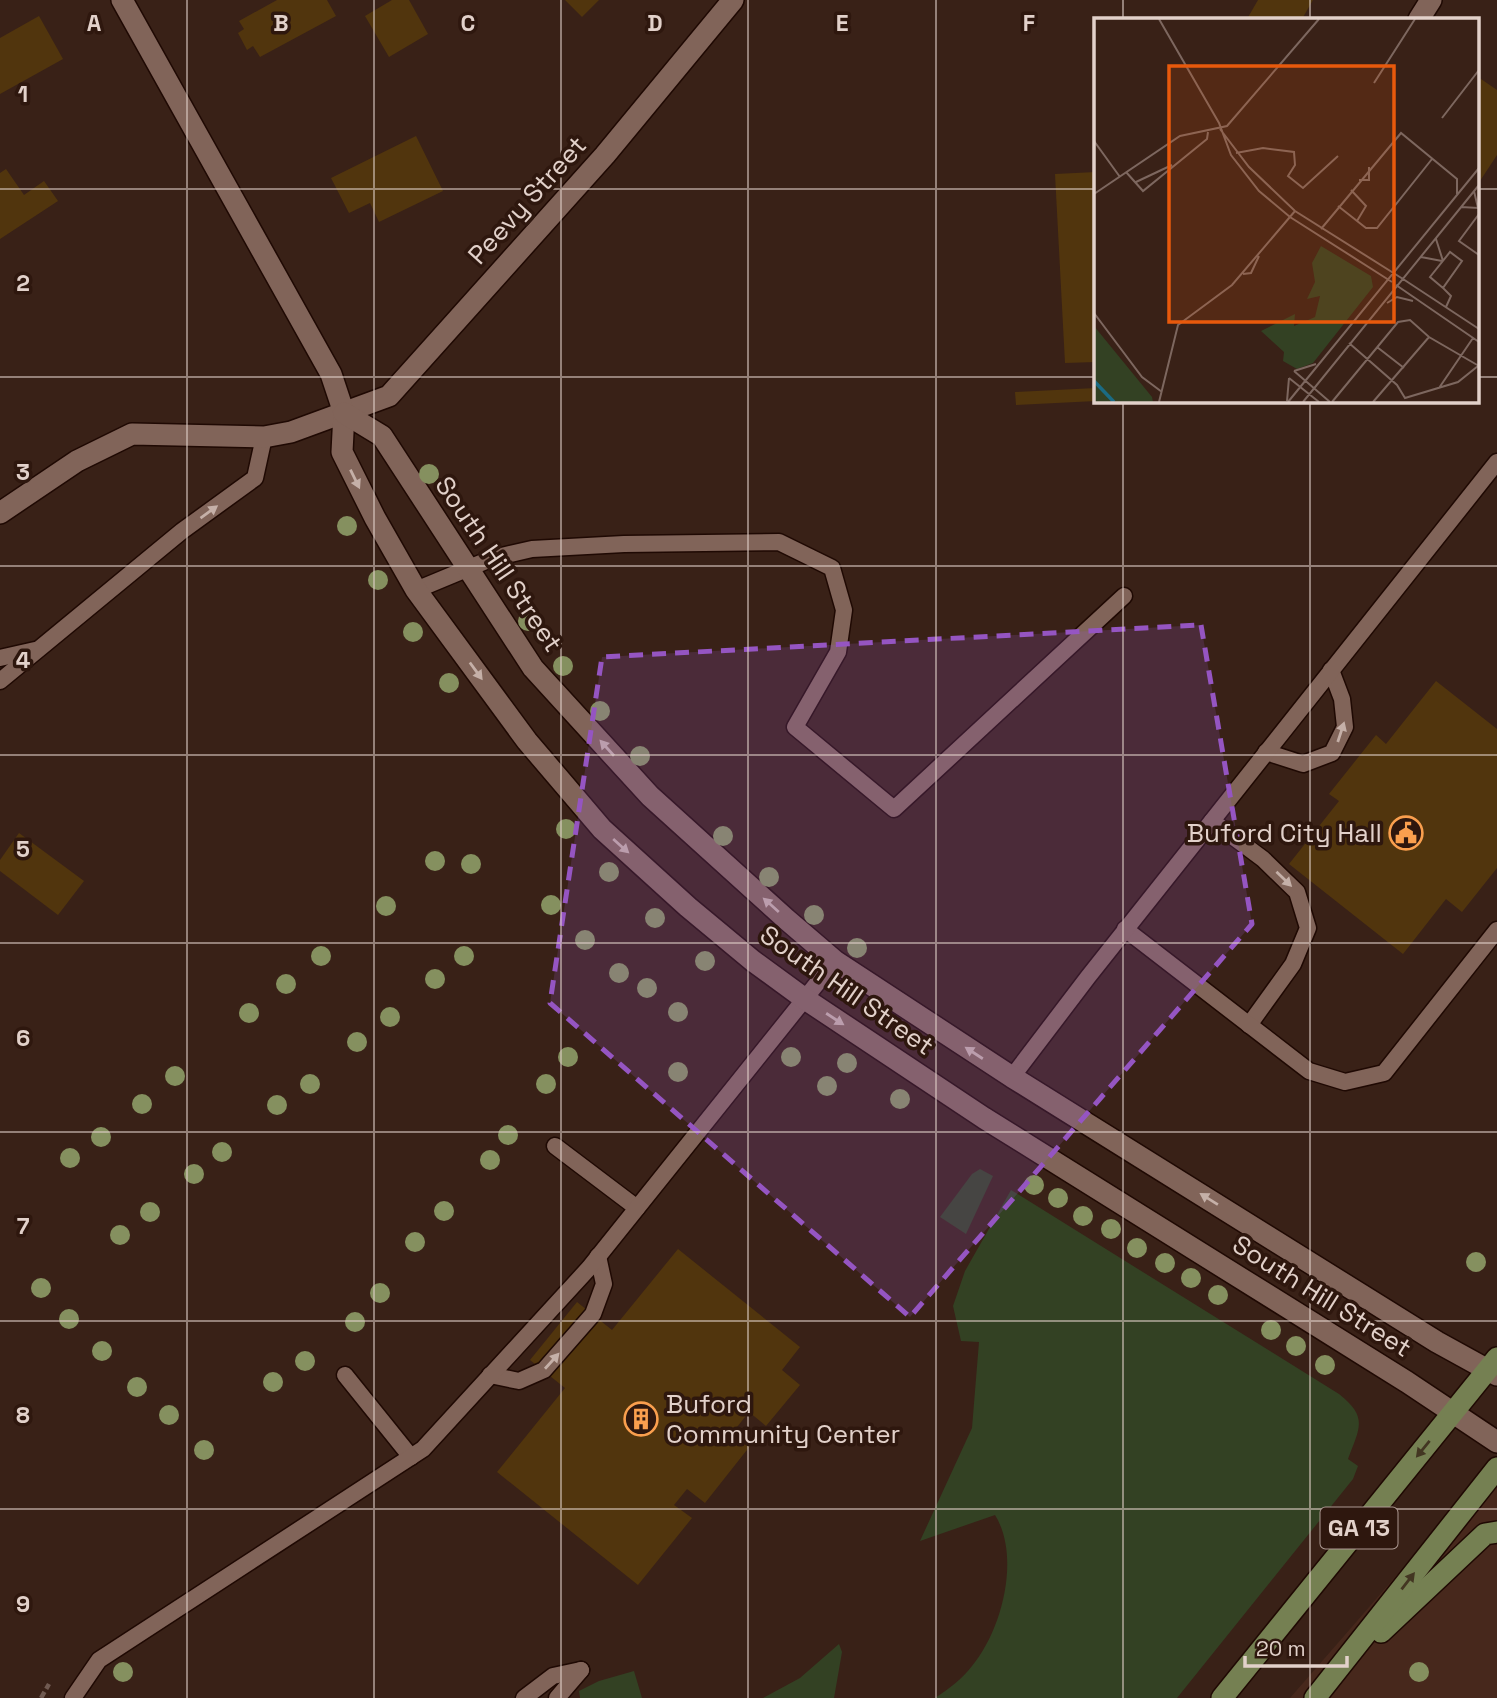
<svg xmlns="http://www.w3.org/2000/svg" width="1497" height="1698" font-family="'Space Grotesk',sans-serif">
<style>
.built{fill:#47281c}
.green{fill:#334123}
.building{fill:#51350d}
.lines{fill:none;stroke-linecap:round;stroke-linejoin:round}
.service-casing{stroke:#1f0903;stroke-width:19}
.minor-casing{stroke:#1f0903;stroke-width:24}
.tertiary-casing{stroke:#1f0903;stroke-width:24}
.primary-casing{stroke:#1f0903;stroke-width:24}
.path{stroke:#705a51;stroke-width:4.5;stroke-dasharray:7 3.5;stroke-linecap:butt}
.service{stroke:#816459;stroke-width:16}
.minor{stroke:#816459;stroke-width:21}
.tertiary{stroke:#816459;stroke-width:21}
.primary{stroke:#758052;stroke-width:21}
.tree{fill:#85905f}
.oneway{fill:#c5b0a8}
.oneway2{fill:#433622}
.marked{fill:#9555c2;fill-opacity:0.2;stroke:#9555c2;stroke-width:5;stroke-dasharray:14 9;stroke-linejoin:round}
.grid{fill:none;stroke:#e2d1ca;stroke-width:2;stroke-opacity:0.55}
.labels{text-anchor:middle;stroke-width:7;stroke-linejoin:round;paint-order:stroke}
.shield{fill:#2e170e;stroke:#ac9992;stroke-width:2}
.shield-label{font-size:24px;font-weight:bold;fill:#e2d1ca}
.street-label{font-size:26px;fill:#e2d1ca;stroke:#2e170e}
.poi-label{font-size:26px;fill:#e2d1ca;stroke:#2e170e;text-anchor:end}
.inset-river{fill:none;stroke:#1b6b83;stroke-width:3.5}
.inset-road{fill:none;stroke:#7d675f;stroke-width:2}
.view{fill:#e8590c;fill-opacity:0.15;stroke:#e8590c;stroke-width:3.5}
.inset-edge{fill:none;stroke:#e2d1ca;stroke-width:3.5}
.grid-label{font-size:23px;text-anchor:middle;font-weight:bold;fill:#e2d1ca;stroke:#2e170e;stroke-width:7;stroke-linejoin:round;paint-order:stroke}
</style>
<rect width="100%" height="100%" fill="#392117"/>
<!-- built -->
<path class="built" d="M1497,1459V1698H1290L1351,1628Z"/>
<!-- green -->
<g class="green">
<path d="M980,1169L993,1176L966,1234L940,1217L972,1174Z"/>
<path d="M1011,1190L1339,1394C1368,1417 1360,1427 1348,1459L1358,1466L1353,1479L1177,1698H935C949,1689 962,1679 972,1666C1002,1630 1021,1557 995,1515L920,1541L972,1428L979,1342L961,1341L953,1306L965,1271Z"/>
<path d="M839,1644L842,1652L834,1698H763L800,1678Z"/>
<path d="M634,1671L642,1698H580L579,1691L599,1681Z"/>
</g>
<!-- building -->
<g class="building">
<path d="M277,0H327L336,16L260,57L253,46L247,50L238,33L244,29L239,21Z"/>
<path d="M392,0H409L428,34L389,57L365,16Z"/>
<path d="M565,0H599L582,17Z"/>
<path d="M1258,0H1313L1302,19H1247Z"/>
<path d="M39,16L63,59L0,94V38Z"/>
<path d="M1478,77L1497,90V155L1478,184Z"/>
<path d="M416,136L443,191L379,222L370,203L349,213L331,178Z"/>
<path d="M6,169L24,195L44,181L58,201L0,239V173Z"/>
<path d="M1096,172V362L1065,363L1055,174Z"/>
<path d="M1096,388V401L1016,405L1015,392Z"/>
<path d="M1436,681L1497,729V868L1462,912L1446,899L1403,954L1289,864L1339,801L1329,794L1376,735L1386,744Z"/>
<path d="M19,833L84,881L58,915L0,871V860Z"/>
<path d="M678,1249L800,1347L782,1370L800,1385L766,1426L749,1412L737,1427L754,1441L705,1503L687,1489L674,1505L692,1518L638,1585L497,1472L565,1388L530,1360L577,1302L612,1330Z"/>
</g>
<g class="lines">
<defs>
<g id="service">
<path d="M416,590L493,558L532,549L624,544L779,542L832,568L844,610L838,652L795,727L894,809L1124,596"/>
<path d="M0,658L35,650"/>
<path d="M0,681L182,531L255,478L264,437"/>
<path d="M1266,752L1303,764L1332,753L1345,727L1342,699L1331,670"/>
<path d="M1212,821L1263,859L1297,892L1308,928L1293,964L1249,1025"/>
<path d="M1125,929L1309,1071L1345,1082L1384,1073L1497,930"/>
<path d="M1012,1077L1088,977L1497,462"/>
<path d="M555,1146L637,1208"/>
<path d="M345,1375L411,1457"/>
<path d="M490,1375L519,1381L544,1370L593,1314L604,1284L598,1256"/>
<path d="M73,1698L99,1660L423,1449L589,1268L835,961"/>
<path d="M524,1698L553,1676L581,1670"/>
<path d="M557,1698L581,1670"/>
</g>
<g id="minor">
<path d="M1419,19L1431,0"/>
<path d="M0,513L77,461L132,434L264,437L291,432L389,396L605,155L733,0"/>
</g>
<g id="tertiary">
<path d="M122,0L331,374L344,413L342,452L375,518L416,590L527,741L602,829L688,907L753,961L805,999L984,1118L1407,1382L1497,1442"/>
<path d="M344,413L382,436L533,668L650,796L786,919L835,961L1012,1077L1437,1342L1497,1375"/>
</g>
<g id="primary">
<path d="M1381,1632L1485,1534L1497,1532"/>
<path d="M1222,1698L1497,1358"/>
<path d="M1315,1698L1497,1468"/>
</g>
</defs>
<!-- service casing -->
<use href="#service" class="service-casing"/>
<!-- minor casing -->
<use href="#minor" class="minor-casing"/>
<!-- tertiary casing -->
<use href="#tertiary" class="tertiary-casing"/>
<!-- primary casing -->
<use href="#primary" class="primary-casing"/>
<!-- path -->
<path class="path" d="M41,1698L49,1684"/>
<!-- service -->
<use href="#service" class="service"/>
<!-- minor -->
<use href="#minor" class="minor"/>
<!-- tertiary -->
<use href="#tertiary" class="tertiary"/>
<!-- primary -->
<use href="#primary" class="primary"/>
</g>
<!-- trees -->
<g class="tree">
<circle cx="429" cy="474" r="10"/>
<circle cx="347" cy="526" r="10"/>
<circle cx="378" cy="580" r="10"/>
<circle cx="528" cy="621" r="10"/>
<circle cx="413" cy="632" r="10"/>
<circle cx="563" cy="666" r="10"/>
<circle cx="449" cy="683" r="10"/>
<circle cx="600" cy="711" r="10"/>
<circle cx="640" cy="756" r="10"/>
<circle cx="566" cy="829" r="10"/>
<circle cx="723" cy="836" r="10"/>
<circle cx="435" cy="861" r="10"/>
<circle cx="471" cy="864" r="10"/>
<circle cx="609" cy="872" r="10"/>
<circle cx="769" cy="877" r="10"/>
<circle cx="551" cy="905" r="10"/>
<circle cx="386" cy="906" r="10"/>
<circle cx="814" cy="915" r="10"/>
<circle cx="655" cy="918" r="10"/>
<circle cx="585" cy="940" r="10"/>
<circle cx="857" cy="948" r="10"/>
<circle cx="321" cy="956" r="10"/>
<circle cx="464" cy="956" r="10"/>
<circle cx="705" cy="961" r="10"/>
<circle cx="619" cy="973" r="10"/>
<circle cx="435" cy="979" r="10"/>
<circle cx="286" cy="984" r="10"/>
<circle cx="647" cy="988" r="10"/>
<circle cx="678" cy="1012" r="10"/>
<circle cx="249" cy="1013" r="10"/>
<circle cx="390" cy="1017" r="10"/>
<circle cx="357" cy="1042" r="10"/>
<circle cx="568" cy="1057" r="10"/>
<circle cx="791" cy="1057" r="10"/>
<circle cx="847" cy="1063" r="10"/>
<circle cx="678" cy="1072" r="10"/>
<circle cx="175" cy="1076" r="10"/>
<circle cx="310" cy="1084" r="10"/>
<circle cx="546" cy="1084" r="10"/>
<circle cx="827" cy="1086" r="10"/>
<circle cx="900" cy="1099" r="10"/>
<circle cx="142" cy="1104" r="10"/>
<circle cx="277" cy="1105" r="10"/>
<circle cx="508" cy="1135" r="10"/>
<circle cx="101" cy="1137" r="10"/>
<circle cx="222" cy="1152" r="10"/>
<circle cx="70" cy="1158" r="10"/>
<circle cx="490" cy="1160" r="10"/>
<circle cx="194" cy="1174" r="10"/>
<circle cx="1034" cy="1185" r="10"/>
<circle cx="1058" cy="1198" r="10"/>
<circle cx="444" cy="1211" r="10"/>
<circle cx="150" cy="1212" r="10"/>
<circle cx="1083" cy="1216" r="10"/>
<circle cx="1111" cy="1229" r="10"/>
<circle cx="120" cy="1235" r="10"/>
<circle cx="415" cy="1242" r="10"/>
<circle cx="1137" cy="1248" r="10"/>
<circle cx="1476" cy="1262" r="10"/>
<circle cx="1165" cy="1263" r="10"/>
<circle cx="1191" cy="1278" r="10"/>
<circle cx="41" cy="1288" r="10"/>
<circle cx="380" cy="1293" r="10"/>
<circle cx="1218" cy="1295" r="10"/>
<circle cx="69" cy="1319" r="10"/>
<circle cx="355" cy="1322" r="10"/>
<circle cx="1271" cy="1330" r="10"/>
<circle cx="1296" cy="1346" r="10"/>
<circle cx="102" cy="1351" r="10"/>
<circle cx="305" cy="1361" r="10"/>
<circle cx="1325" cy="1365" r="10"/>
<circle cx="273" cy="1382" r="10"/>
<circle cx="137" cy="1387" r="10"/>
<circle cx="169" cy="1415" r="10"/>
<circle cx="204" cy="1450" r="10"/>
<circle cx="123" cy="1672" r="10"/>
<circle cx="1419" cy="1672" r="10"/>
</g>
<!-- one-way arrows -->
<defs><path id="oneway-solid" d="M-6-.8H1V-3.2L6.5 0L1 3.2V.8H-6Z" transform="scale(1.75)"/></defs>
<g class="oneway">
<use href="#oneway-solid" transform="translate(355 479) rotate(64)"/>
<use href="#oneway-solid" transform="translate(209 512) rotate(-36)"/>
<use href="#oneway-solid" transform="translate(476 671) rotate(54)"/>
<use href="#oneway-solid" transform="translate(1341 732) rotate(-72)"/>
<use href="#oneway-solid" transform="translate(607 748) rotate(-132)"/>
<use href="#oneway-solid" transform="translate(621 846) rotate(42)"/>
<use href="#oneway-solid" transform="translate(1284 879) rotate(44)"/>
<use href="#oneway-solid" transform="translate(771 905) rotate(-138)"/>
<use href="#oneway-solid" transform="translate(835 1019) rotate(33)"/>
<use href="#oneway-solid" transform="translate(974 1053) rotate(-147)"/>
<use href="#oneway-solid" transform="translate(1209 1199) rotate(-148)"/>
<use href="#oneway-solid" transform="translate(552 1361) rotate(-48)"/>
</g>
<g class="oneway2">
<use href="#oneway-solid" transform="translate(1423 1449) rotate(129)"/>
<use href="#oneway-solid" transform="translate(1408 1581) rotate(-52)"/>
</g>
<!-- marked area -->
<path class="marked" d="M1201,625L1252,924L910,1317L550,1003L602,657Z"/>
<!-- grid -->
<path class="grid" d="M187,0V1698M374,0V1698M561,0V1698M748,0V1698M936,0V1698M1123,0V19M1310,0V19M0,189H1096M1478,189H1497M0,377H1096M1478,377H1497M1123,401V1698M1310,401V1698M0,566H1497M0,755H1497M0,943H1497M0,1132H1497M0,1321H1497M0,1509H1497"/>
<!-- icons -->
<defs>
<symbol id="civic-ring" viewBox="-11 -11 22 22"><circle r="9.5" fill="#2e170e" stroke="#fa9f4e" stroke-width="1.5"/><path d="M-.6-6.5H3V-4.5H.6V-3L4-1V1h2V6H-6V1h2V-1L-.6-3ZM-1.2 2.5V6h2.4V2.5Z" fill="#fa9f4e"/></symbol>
<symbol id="building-ring" viewBox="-11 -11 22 22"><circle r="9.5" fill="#2e170e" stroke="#fa9f4e" stroke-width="1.5"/><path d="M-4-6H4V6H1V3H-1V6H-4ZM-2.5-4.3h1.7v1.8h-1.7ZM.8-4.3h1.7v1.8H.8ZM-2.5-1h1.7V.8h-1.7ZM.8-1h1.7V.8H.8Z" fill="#fa9f4e"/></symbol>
</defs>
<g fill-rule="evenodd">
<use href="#civic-ring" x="1387" y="814" width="38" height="38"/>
<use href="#building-ring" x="622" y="1400" width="38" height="38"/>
</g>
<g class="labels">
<!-- shield labels -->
<rect class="shield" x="1320.5" y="1507.5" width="77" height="41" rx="5"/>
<g class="shield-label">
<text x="1359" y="1536">GA 13</text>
</g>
<!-- street labels -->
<g class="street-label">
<text transform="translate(527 200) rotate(-48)" y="9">Peevy Street</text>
<text transform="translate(499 564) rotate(56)" y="9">South Hill Street</text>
<text transform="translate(847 990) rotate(35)" y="9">South Hill Street</text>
<text transform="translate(1322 1296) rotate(32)" y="9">South Hill Street</text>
</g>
<!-- poi labels -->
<g class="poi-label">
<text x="1382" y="842">Buford City Hall</text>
<text x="666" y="1413" text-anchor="start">Buford<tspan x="666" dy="30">Community Center</tspan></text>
</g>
</g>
<!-- overview -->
<g transform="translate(1094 18)">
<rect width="385" height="385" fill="#392117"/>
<path d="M227,228L277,258L279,269L219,345L203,351L189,343L190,334L167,313L201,296L200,308L221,299L226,278L213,281L221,264L218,245ZM0,308L58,379L59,384H0Z" fill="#334123"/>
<path class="inset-river" d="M0,363L20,384"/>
<path class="inset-road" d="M65,1L125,105L137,137L165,173L196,199L298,264M280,65L321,1M348,100L385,52M126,111L155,149L201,193L309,261M0,123L26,159M142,135L169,130L200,134L201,147L194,158L209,170L244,138M32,154L49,173L113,121L114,114M265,162H275V149M42,164L78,147M257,172L272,188L263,203M0,176L86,118L133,108L225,1M244,188L272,210H283L338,141M367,189L384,190L380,173M385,196L365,223L385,237M227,211L307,115L363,161V176M342,221L349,243M327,239L348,243M149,256L157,255L165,238M309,261L385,311M302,267L385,324M349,270L336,259L356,234L368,243L349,270L357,278L352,289M293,285L303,279L319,283M0,295L48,359L68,374M255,325L303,367L311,380L364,364L384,348M283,329L310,350M200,353L236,384M200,353L222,346M195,360L225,384M345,370L379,320M193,383L195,360M65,384L84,307L138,267L201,193M194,384L385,150M209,384L385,167M238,384L304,304L316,302L335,319L385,348M279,384L335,319"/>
<path class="view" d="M75,48H300V304H75Z"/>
<rect width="385" height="385" class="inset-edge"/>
</g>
<g class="grid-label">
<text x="94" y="31">A</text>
<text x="281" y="31">B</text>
<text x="468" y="31">C</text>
<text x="655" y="31">D</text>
<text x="842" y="31">E</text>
<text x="1029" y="31">F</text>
<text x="23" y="102">1</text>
<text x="23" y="291">2</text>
<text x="23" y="480">3</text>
<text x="23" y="668">4</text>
<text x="23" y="857">5</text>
<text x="23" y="1046">6</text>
<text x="23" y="1234">7</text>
<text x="23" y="1423">8</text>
<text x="23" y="1612">9</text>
</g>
<!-- scale -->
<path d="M1245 1656v10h102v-10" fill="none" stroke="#e2d1ca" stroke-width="3.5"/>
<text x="1256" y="1656" font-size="21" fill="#e2d1ca" stroke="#2e170e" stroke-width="5" paint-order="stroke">20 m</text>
</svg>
